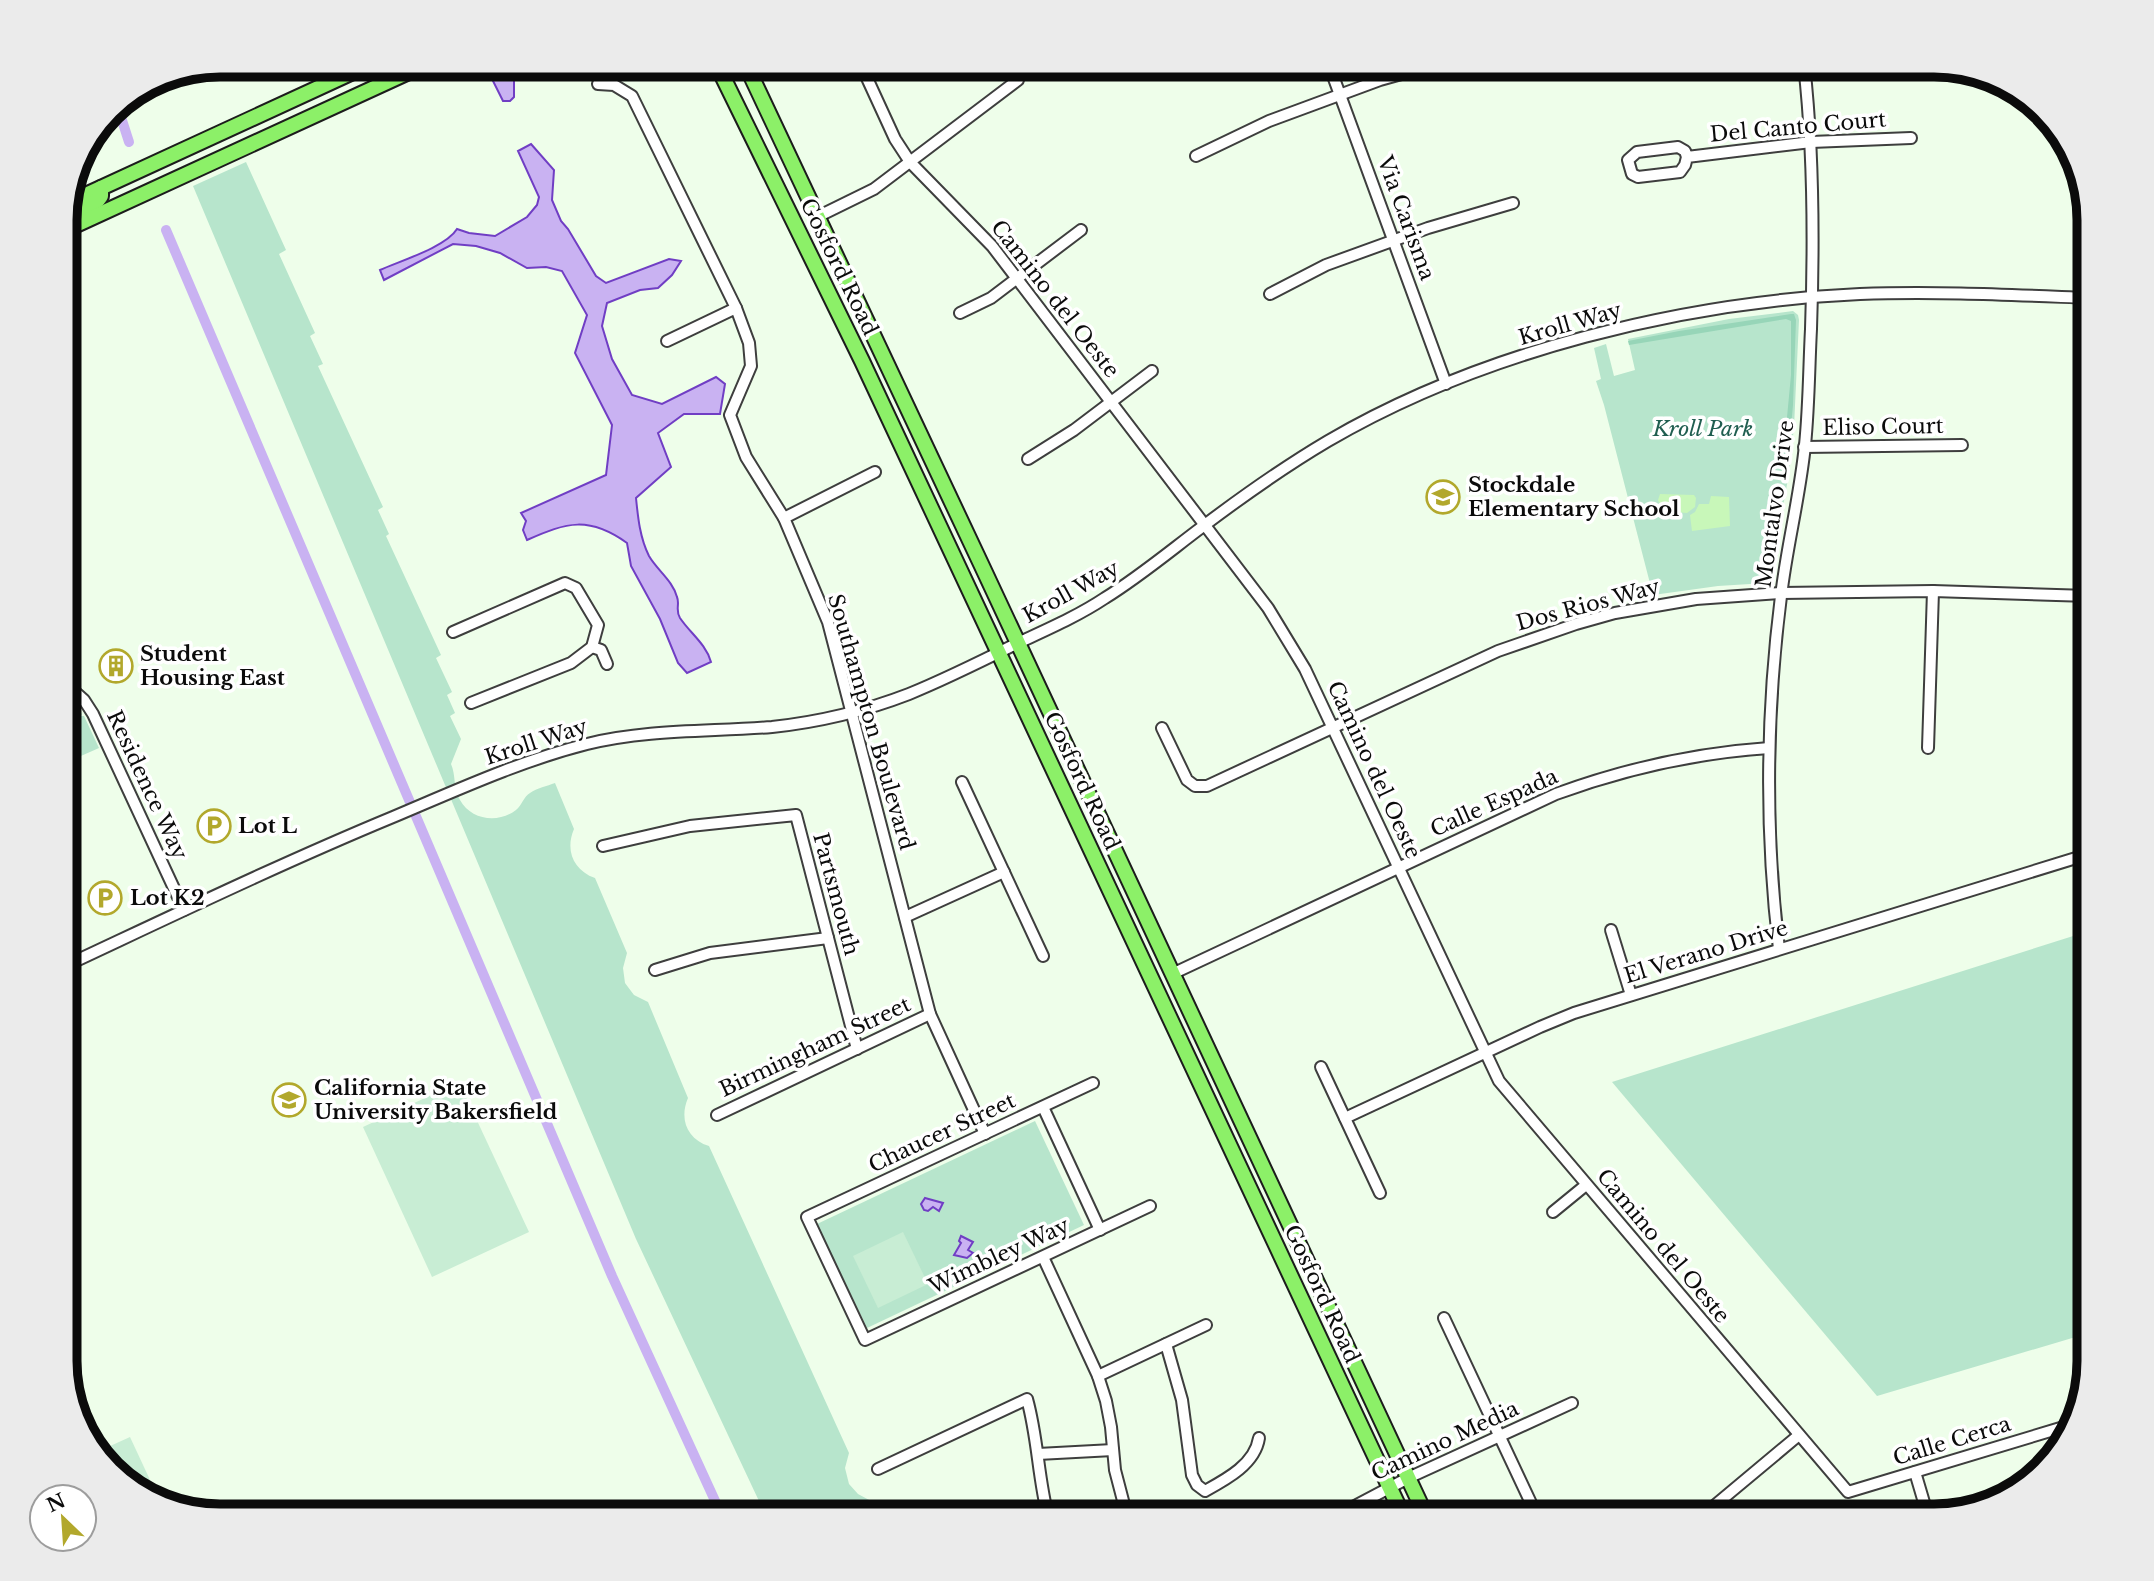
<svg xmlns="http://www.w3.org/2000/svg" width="2154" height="1581" font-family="'Libre Baskerville',serif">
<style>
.green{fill:#b7e5cc}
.forest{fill:#97d5b8}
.sand{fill:#c8f7b9}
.pitch{fill:#c8edd4}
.water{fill:#c9b2f2;stroke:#703ec4;stroke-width:2}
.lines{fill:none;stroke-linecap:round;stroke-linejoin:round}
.canal{stroke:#c9b2f2;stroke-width:10}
.minor-casing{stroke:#3e3e3e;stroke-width:14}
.major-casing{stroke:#1c1c1c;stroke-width:18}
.minor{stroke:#fff;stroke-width:10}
.major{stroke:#8cf068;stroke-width:14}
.labels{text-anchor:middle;stroke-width:7;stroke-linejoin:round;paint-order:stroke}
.street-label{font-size:21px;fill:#0b0b0b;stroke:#fff}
.park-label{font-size:21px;font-style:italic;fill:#205e50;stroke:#fff}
.poi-label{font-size:21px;font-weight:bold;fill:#0b0b0b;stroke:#fff;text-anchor:start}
.rim{fill:none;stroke:#0b0b0b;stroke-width:9}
</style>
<rect width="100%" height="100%" fill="#eefeea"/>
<!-- green -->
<g class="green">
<path d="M246,162L286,250L279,254L315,333L310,336L323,364L318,366L383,507L378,510L389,534L386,536L441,655L436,658L452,692L447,695L455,713L450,716L461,739L451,764C456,775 453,788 460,800C471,820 498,824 516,810C522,805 524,796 530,793C537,788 547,786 555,783L574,829C565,850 573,870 595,878L627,953L623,968L625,983L634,995L648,1002L688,1098C679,1119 687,1139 709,1146L849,1453L845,1468L849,1484L858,1494L871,1501L878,1516H766L636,1239L193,186Z"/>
<path d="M1793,311L1798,315L1799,320L1794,427L1789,470L1787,471L1789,473L1770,580L1766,583L1718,586L1653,595L1604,405L1596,381L1601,379L1594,348L1606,344L1614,376L1635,370L1628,339L1729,319Z"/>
<path d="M65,695L82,714L81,716H84L99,748L65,763Z"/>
<path d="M2089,931V1333L1877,1396L1612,1082Z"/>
<path d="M1035,1121L1084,1225L867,1328L817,1224Z"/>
</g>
<!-- forest -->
<path class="forest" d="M1791,314H1794L1796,320L1793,405L1787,470H1782L1791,375V321L1786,319L1629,345L1628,341L1679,331Z"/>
<!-- sand -->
<g class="sand">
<path d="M1660,494L1694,495L1696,498L1695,507L1687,513L1663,511L1658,500Z"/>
<path d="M1711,496L1729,497L1730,526L1692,531L1690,515L1695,512L1699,504H1709Z"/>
</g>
<!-- pitch -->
<g class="pitch">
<path d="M459,1082L529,1232L432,1277L363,1127Z"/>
<path d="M903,1232L928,1284L878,1308L853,1256Z"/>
<path d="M130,1437L157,1495L126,1484L97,1452Z"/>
</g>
<!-- water -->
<g class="water">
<path d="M497,65H513L514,68V97L510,101H503L488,71L489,68Z"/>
<path d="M531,144L554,170L552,200L561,221L568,229L596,276L606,283L669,259L681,261L672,275L658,288L640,290L607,303L602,326L612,359L632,395L662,404L716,377L725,384L720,414H684L658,433L671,467L636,498C638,518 640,538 649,556C657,570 673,581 677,597C680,604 675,610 680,618C690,633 706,644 711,662L687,673L678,663L660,619L631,566L627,543C589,516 567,522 527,540L523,530L526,521L521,513L606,475L612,425L575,353L587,315L562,271L546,267L527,268L500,253L476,246L453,244L384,280L380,270C400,261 446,247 457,229L469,233L495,236L527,217L537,205L539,197L518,151Z"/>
<path d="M925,1198L943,1203L939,1211L933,1207L928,1211L924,1210L921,1204Z"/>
<path d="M961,1236L973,1242L968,1250L973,1253L967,1258L954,1255L961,1243L959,1241Z"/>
</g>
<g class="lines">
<!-- canal -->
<g class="canal">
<path d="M119,103L120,114L129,142"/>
<path d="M166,230L612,1276L722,1516"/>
</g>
<defs>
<g id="minor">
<path d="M861,65L895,139L910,162L992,246L1268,608L1305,669L1499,1081L1848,1492L2067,1426"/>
<path d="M1329,65L1446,384"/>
<path d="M598,84L614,85L632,96L736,308L749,343L751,366L730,415L746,457L784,518L828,622L930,1014L985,1134"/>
<path d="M1196,156L1269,121L1380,80L1434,65"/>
<path d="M1687,157L1685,165L1680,172L1638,177L1632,174L1628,160L1637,152L1678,147L1685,151L1687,157L1811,142L1911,138"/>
<path d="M817,217L874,189L1018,80L1012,73"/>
<path d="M1270,294L1326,265L1428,228L1513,203"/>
<path d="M960,313L991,298L1081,230"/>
<path d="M667,341L736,308"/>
<path d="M1804,447L1962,445"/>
<path d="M1028,459L1074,430L1152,371"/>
<path d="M784,518L875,472"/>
<path d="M453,632L565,583L576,588L598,625L592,647L571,663L471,703"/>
<path d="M592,647L601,650L607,664"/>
<path d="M65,683L84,700L93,714L184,910"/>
<path d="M2080,700L2083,596"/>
<path d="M1162,728L1187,780L1195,786H1207L1498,651L1576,624L1615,613L1696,599L1781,593L1933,591L2089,596"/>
<path d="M1928,748L1933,591"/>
<path d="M962,782L1043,956"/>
<path d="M603,846L690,826L796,815L857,1049"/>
<path d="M905,917L1004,872"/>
<path d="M1611,930L1631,995"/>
<path d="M1779,949C1765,832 1766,714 1781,596C1787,545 1800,496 1805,445C1809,406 1809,367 1811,329C1814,240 1814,153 1804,65"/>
<path d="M65,966C174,915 282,863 393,817C457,790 520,761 587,744C648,729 710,732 772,727C819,722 865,711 909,694C946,679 982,661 1018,643C1048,629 1078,616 1105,598C1139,577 1170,551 1202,527C1243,496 1284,467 1328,441C1482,351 1683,302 1860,294C1936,291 2013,295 2089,298"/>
<path d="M655,970L710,953L828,938"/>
<path d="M1172,974L1556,794C1627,768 1694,753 1769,748"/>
<path d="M1321,1067L1380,1193"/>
<path d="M1093,1083L807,1217L865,1340L1150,1206"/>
<path d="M1043,1107L1100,1230"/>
<path d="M717,1115L930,1014"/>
<path d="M1345,1118L1540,1027L1574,1013L2089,854"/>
<path d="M1553,1212L1586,1185"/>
<path d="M1043,1257L1098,1376L1106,1401L1111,1427L1115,1470L1127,1516"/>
<path d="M1444,1318L1537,1516"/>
<path d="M1166,1344L1182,1400L1192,1475L1197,1485L1205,1491C1227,1479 1255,1464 1259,1438"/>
<path d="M1098,1376L1206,1325"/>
<path d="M1038,1454L1113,1450"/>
<path d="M878,1469L1027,1399C1038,1438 1038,1478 1048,1516"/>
<path d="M1915,1472L1928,1516"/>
<path d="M1336,1516L1408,1478L1572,1403"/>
<path d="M1702,1516L1799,1435"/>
</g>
<g id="major">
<path d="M717,65L862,361L1403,1516"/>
<path d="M746,65L981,564L1426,1516"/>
<path d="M66,204L368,65"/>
<path d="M65,218L98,200L101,196V188"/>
<path d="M65,230L424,65"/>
</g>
</defs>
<!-- minor casing -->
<use href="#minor" class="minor-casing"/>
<!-- major casing -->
<use href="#major" class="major-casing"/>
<!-- minor -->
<use href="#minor" class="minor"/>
<!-- major -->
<use href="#major" class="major"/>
</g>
<!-- icons -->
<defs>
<symbol id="school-ring" viewBox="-11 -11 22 22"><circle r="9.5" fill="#fff" stroke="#b2a82c" stroke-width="1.5"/><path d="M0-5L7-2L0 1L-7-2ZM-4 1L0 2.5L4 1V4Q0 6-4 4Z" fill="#b2a82c"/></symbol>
<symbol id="building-ring" viewBox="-11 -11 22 22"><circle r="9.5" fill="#fff" stroke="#b2a82c" stroke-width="1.5"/><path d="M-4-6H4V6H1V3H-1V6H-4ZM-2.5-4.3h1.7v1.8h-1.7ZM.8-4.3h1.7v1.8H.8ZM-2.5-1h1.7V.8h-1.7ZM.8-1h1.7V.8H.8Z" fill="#b2a82c"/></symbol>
<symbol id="parking-ring" viewBox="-11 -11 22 22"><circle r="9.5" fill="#fff" stroke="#b2a82c" stroke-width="1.5"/><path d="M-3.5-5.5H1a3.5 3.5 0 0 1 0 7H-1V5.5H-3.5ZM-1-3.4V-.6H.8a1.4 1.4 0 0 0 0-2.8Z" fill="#b2a82c"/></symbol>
<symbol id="university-ring" viewBox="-11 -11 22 22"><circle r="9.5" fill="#fff" stroke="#b2a82c" stroke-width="1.5"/><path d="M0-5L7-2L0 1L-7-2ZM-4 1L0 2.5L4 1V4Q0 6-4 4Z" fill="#b2a82c"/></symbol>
</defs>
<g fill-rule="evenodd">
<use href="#school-ring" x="1424" y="478" width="38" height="38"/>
<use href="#building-ring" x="97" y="647" width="38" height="38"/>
<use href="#parking-ring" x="195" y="807" width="38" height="38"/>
<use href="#parking-ring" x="86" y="879" width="38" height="38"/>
<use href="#university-ring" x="270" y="1081" width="38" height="38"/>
</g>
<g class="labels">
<!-- street labels -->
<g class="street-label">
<text transform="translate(1798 127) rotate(-5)" y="7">Del Canto Court</text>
<text transform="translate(1406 218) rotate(70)" y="7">Via Carisma</text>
<text transform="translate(839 267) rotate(64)" y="7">Gosford Road</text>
<text transform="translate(1055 299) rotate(52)" y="7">Camino del Oeste</text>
<text transform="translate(1570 324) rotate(-16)" y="7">Kroll Way</text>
<text transform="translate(1883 427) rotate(-1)" y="7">Eliso Court</text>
<text transform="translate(1775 504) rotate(-82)" y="7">Montalvo Drive</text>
<text transform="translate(1071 592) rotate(-29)" y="7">Kroll Way</text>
<text transform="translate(1588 605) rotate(-15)" y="7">Dos Rios Way</text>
<text transform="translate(871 722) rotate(74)" y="7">Southampton Boulevard</text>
<text transform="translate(536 742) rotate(-18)" y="7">Kroll Way</text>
<text transform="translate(1374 770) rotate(65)" y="7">Camino del Oeste</text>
<text transform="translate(1082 781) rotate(65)" y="7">Gosford Road</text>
<text transform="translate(147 785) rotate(65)" y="7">Residence Way</text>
<text transform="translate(1494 803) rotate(-24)" y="7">Calle Espada</text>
<text transform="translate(836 894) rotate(75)" y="7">Partsmouth</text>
<text transform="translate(1706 952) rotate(-17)" y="7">El Verano Drive</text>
<text transform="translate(815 1047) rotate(-25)" y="7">Birmingham Street</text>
<text transform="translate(942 1133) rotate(-25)" y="7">Chaucer Street</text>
<text transform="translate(1663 1246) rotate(50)" y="7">Camino del Oeste</text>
<text transform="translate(999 1256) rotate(-25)" y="7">Wimbley Way</text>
<text transform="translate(1322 1294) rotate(65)" y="7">Gosford Road</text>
<text transform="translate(1445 1441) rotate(-25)" y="7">Camino Media</text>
<text transform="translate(1952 1441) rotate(-17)" y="7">Calle Cerca</text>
</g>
<!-- park labels -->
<g class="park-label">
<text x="1703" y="436">Kroll Park</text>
</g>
<!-- poi labels -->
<g class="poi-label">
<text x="1468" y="492">Stockdale<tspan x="1468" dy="24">Elementary School</tspan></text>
<text x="140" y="661">Student<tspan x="140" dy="24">Housing East</tspan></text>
<text x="238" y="833">Lot L</text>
<text x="130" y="905">Lot K2</text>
<text x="314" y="1095">California State<tspan x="314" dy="24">University Bakersfield</tspan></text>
</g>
</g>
<!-- crop -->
<path d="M0 0H2154V1581H0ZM220 77H1934A143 143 0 0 1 2077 220V1361A143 143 0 0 1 1934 1504H220A143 143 0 0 1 77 1361V220A143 143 0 0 1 220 77Z" fill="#ebebeb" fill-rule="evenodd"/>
<path class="rim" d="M220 77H1934A143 143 0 0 1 2077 220V1361A143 143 0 0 1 1934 1504H220A143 143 0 0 1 77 1361V220A143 143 0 0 1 220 77Z"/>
<!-- north arrow -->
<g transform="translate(63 1518) rotate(335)"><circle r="33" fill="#ffffff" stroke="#9d9d9d" stroke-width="2"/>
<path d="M0-5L12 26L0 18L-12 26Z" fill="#b2a82c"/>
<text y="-10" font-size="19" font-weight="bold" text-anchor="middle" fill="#0b0b0b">N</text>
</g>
</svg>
